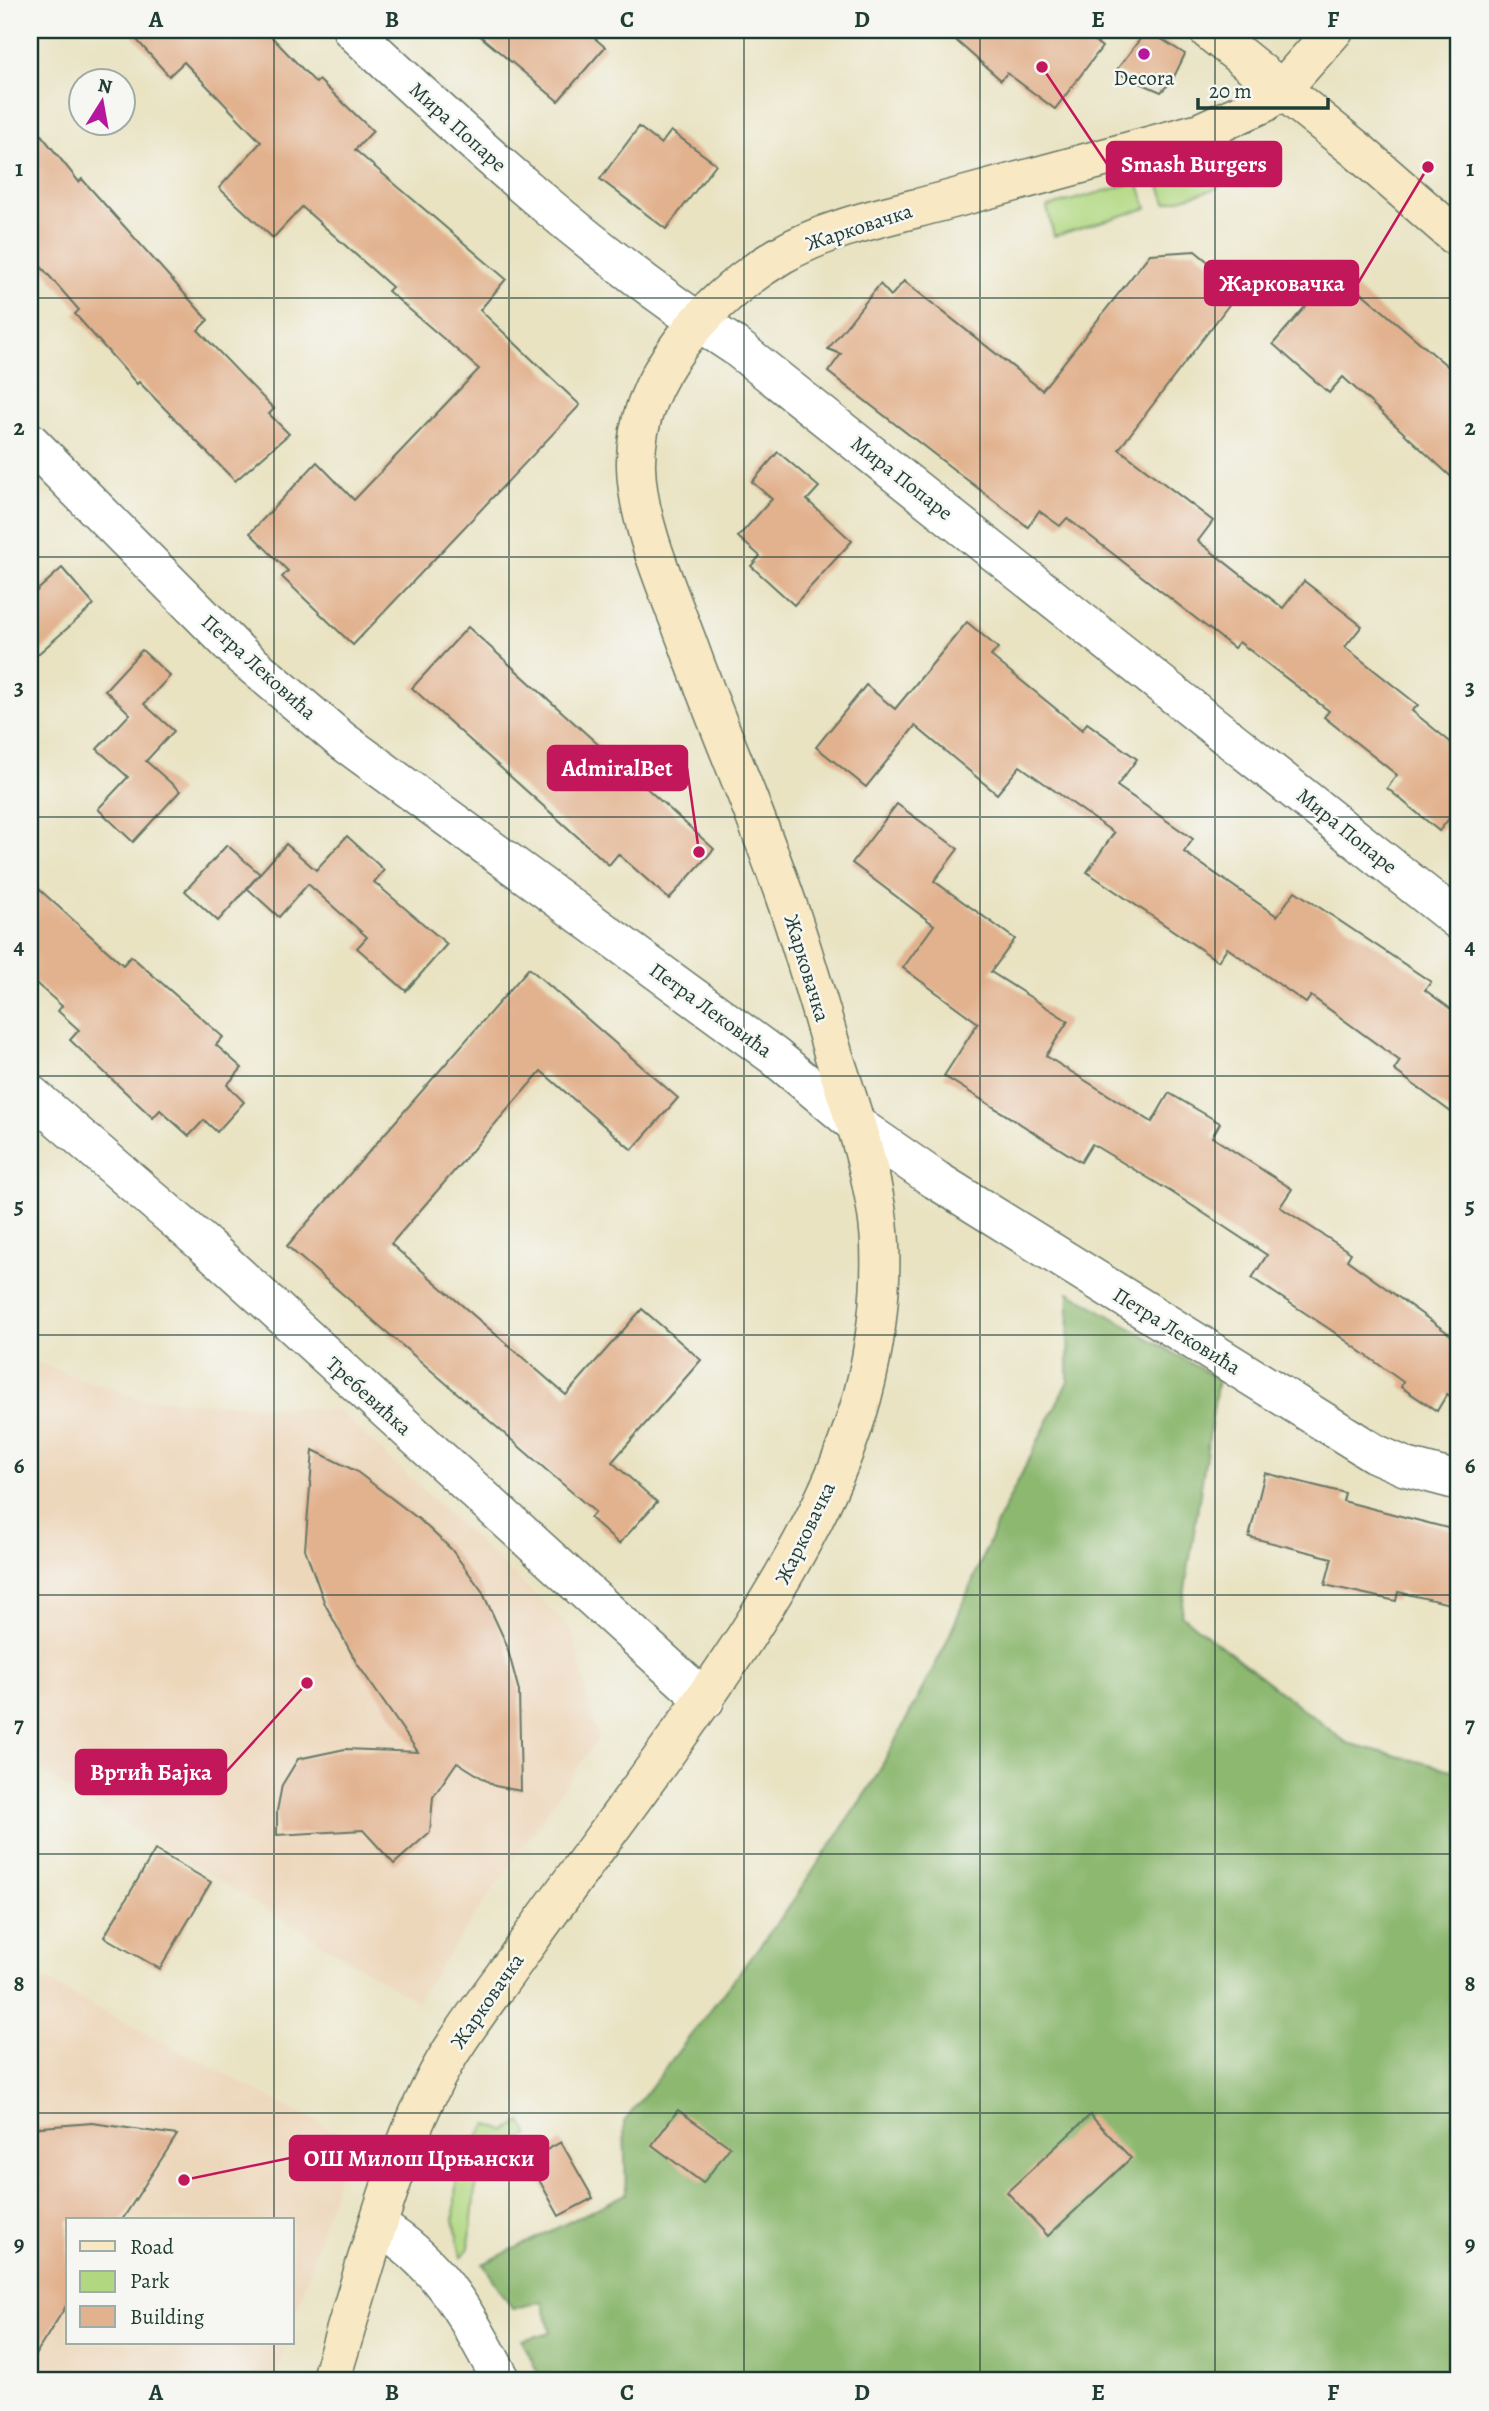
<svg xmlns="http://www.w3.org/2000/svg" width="1489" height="2411" font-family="Alegreya,serif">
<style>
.built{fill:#edd7bb}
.green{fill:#b1d881;stroke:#688a5a;stroke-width:2}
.forest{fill:#8cb86f;stroke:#567a52;stroke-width:2}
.building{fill:#e2b28f}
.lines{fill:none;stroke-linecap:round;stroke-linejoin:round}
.street-casing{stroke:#676;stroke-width:41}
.secondary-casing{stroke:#676;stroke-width:41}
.street{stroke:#fff;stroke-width:38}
.secondary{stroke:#f8e8c3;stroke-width:38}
.grid{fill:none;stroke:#1f3d34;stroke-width:2;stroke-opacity:0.55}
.poi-dot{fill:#b5179e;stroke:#f6f6f2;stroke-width:2.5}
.labels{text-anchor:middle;stroke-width:5;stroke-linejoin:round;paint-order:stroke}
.poi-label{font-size:21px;fill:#1f3d34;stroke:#f6f6f2}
.street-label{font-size:21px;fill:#1f3d34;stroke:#f6f6f2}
.leader{fill:none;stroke:#c2185b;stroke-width:2.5}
.callout-dot{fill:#c2185b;stroke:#f6f6f2;stroke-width:2.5}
.callout{fill:#c2185b;stroke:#c2185b;stroke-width:2.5}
.callout-label{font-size:23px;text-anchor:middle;font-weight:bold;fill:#fff}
.neatline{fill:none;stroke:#1f3d34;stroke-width:2.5}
.grid-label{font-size:23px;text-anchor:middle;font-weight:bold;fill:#1f3d34}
</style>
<rect width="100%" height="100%" fill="#f6f6f2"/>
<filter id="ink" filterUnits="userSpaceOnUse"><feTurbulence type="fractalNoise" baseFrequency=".0143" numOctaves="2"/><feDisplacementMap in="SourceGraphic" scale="14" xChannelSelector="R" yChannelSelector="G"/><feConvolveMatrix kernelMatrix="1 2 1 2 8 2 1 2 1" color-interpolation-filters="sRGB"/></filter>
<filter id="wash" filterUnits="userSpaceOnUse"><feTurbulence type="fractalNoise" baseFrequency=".00686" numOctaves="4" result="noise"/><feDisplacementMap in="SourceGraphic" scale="28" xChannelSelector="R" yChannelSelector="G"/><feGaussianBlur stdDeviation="1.57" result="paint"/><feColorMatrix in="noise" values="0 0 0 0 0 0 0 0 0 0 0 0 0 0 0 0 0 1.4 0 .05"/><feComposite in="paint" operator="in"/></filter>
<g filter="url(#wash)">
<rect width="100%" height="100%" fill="#e9e3c2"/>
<!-- built -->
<g class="built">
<path d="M30,1360L141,1399L338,1410L571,1629L598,1738L416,2001L30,1765Z"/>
<path d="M30,1973L350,2139L292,2326V2220H68V2343H287L275,2381H30Z"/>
</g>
<!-- green -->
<g class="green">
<path d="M1218,161V188L1166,203L1157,177Z"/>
<path d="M1138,182L1147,208L1054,236L1047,207Z"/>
<path d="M521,2122L530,2135L478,2160L469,2248L461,2258L454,2219L457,2166L487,2124L505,2131Z"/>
</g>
<!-- forest -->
<path class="forest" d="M1069,1292L1218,1379L1181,1615L1347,1743L1459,1772V2381H542L522,2340L551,2332L542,2301L513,2309L483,2264L626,2194L624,2122L784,1914L875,1779L945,1646L999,1519L1068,1381Z"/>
<g id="blocks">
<!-- building -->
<g class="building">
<path d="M128,30H265L316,83L319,80L373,131L355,150L506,279L480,310L580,405L353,645L282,577L288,571L250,533L317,462L354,500L479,369L388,291L392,287L302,207L273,238L219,188L261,142L184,62L169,76Z"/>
<path d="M473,30H585L605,47L558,101Z"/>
<path d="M944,30H1080L1102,47L1055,109L1007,73L1001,80Z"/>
<path d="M1147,30L1185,54L1172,81L1161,92L1115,72Z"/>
<path d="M30,121L79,182L82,179L208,320L198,330L274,409L269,414L289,434L235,481L139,382L137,384L75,314L79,310L30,254Z"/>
<path d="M639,127L661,144L671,131L716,164L666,229L600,179Z"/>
<path d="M1195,251L1241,289L1119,449L1213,521L1198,541L1283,608L1304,581L1362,626L1345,647L1418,705L1412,711L1459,749V806L1439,831L1387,788L1397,775L1324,717L1329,711L1239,642L1234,648L1067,518L1060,526L1039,511L1028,527L828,372L841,354L828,349L880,284L891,296L904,281L1042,390L1150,254Z"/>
<path d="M1336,271L1459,376V484L1343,377L1329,393L1273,344Z"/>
<path d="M778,452L819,487L807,500L852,541L794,605L751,566L760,556L738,537L772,499L752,482Z"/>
<path d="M62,568L94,605L30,661V597Z"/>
<path d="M967,622L998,648L991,656L1082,730L1087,723L1137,759L1117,786L1193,839L1184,852L1277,916L1295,891L1431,982L1425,990L1459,1015V1118L1394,1070L1400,1061L1311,996L1306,1003L1227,948L1218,961L1087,872L1114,833L1020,766L997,794L915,726L866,787L816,747L866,685L895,709Z"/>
<path d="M468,627L714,849L669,899L618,854L609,865L412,688Z"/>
<path d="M142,650L170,676L144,704L174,731L146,761L180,791L133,842L98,809L128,777L97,749L130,714L105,690Z"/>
<path d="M897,804L958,849L934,881L1015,939L991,972L1068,1021L1046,1056L1152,1122L1169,1093L1220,1123L1212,1137L1292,1189L1280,1207L1351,1253L1347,1260L1459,1341V1402L1447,1394L1437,1411L1401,1387L1403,1382L1331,1330L1252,1278L1267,1255L1173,1193L1092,1144L1081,1162L944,1076L978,1023L903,968L934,925L852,863Z"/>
<path d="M347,836L384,870L374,882L447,944L406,991L357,948L367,937L308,884L279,917L247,888L286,844L316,870Z"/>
<path d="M227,845L260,874L218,921L185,891Z"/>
<path d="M30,881L123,965L131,956L223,1037L216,1045L242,1068L227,1085L244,1102L217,1132L204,1120L189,1136L160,1110L153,1118L70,1040L79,1030L58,1011L62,1006L30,978Z"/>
<path d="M529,968L678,1098L632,1150L541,1071L391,1244L566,1395L642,1309L701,1360L612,1462L657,1502L619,1544L590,1518L595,1512L287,1246Z"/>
<path d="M313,1450L356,1471L420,1520L451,1549L482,1591L506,1643L519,1691L521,1791L495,1786L457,1762L433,1797L430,1832L394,1864L363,1830L277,1835V1811L282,1785L298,1759L345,1749L418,1752L356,1662L325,1604L305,1549Z"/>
<path d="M1265,1473L1345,1493L1343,1501L1459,1531V1606L1398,1592L1396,1601L1325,1585L1332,1558L1249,1537Z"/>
<path d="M155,1850L211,1882L160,1969L104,1937Z"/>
<path d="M678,2110L730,2147L703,2183L652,2145Z"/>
<path d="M1090,2115L1131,2158L1048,2236L1007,2192Z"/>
<path d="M92,2123L177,2135L122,2220H68V2303L30,2363V2128Z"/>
<path d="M561,2142L593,2198L559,2216L528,2160Z"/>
</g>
</g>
</g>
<g filter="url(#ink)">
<use href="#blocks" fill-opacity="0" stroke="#676" stroke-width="2"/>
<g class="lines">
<defs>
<g id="street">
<path d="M352,30C472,143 596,256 735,346L1459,921"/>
<path d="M30,442L242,656L340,739L774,1056L855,1124L936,1180L1374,1453L1406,1467L1459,1481"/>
<path d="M30,1094L206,1246L705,1700"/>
<path d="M379,2227C444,2266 467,2318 502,2381"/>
</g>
<g id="secondary">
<path d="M1208,30L1357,150L1459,239"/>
<path d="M330,2381C362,2281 392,2154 444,2063C465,2027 492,1993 516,1959C592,1851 673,1748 745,1638C793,1563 838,1484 862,1398C875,1350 882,1294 880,1244C877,1182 852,1112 833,1053C820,1008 807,963 792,918C763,829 724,743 692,655C672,598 637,526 636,466C634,377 710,297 781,255C830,227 887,216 941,202C1027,178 1114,156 1200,132L1264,103L1282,89L1334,30"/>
</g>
</defs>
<!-- street casing -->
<use href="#street" class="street-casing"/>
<!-- secondary casing -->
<use href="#secondary" class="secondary-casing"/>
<!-- street -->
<use href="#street" class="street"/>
<!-- secondary -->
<use href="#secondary" class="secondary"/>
</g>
</g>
<!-- grid -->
<path class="grid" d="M274,30V2220M509,30V2381M744,30V2381M980,30V2381M1215,30V2381M30,298H1459M30,557H1459M30,817H1459M30,1076H1459M30,1335H1459M30,1595H1459M30,1854H1459M30,2113H1459M274,2343V2381"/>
<!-- markers -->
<circle class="poi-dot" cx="1144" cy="54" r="7"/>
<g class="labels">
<!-- poi labels -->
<g class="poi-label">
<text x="1144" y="85">Decora</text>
</g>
<!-- street labels -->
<g class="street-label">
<text transform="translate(458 127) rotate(42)" y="7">Мира Попаре</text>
<text transform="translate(859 227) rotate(-18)" y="7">Жарковачка</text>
<text transform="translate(902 478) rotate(38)" y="7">Мира Попаре</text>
<text transform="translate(259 667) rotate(42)" y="7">Петра Лековића</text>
<text transform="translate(1347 831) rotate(39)" y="7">Мира Попаре</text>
<text transform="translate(807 968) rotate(73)" y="7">Жарковачка</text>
<text transform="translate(711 1010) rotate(36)" y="7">Петра Лековића</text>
<text transform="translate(1177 1331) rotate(32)" y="7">Петра Лековића</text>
<text transform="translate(369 1396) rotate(42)" y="7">Требевићка</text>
<text transform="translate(805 1533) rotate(-64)" y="7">Жарковачка</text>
<text transform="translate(487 2001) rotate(-55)" y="7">Жарковачка</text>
</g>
</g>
<!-- callouts -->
<path class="leader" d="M1042 67L1107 164M1428 167L1358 283M699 852L687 768M307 1683L226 1772M184 2180L290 2158"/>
<g class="callout-dot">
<circle cx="1042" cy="67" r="7"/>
<circle cx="1428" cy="167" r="7"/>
<circle cx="699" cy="852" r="7"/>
<circle cx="307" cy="1683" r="7"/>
<circle cx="184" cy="2180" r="7"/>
</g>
<g class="callout">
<rect x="1107" y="142" width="174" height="44" rx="7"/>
<rect x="1205" y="261" width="153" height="44" rx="7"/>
<rect x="548" y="746" width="139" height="44" rx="7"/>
<rect x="76" y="1750" width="150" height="44" rx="7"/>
<rect x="290" y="2136" width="258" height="44" rx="7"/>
</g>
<g class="callout-label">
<text x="1194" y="172">Smash Burgers</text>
<text x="1282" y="291">Жарковачка</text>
<text x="617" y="776">AdmiralBet</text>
<text x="151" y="1780">Вртић Бајка</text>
<text x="419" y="2166">ОШ Милош Црњански</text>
</g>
<!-- margin -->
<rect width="1489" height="2411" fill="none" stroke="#f6f6f2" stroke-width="77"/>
<!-- legend -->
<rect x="66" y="2218" width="228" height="126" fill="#f6f6f2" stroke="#a0aca6" stroke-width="2"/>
<rect x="80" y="2241" width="35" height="10" fill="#f8e8c3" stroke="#a0aca6" stroke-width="2"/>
<text x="130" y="2254" font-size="21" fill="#1f3d34">Road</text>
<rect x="80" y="2271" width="35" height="21" fill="#b1d881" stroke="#a0aca6" stroke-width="2"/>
<text x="130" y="2288" font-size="21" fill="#1f3d34">Park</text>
<rect x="80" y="2306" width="35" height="21" fill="#e2b28f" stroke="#a0aca6" stroke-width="2"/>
<text x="130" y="2324" font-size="21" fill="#1f3d34">Building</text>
<!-- north arrow -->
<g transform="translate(102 102) rotate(11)"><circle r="33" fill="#f6f6f2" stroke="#a0aca6" stroke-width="2"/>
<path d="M0-5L12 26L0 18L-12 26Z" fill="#b5179e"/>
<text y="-10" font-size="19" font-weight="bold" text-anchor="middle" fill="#1f3d34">N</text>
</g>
<!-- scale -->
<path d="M1198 98v10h130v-10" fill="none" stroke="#1f3d34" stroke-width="3.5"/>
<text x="1209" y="98" font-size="21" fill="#1f3d34" stroke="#f6f6f2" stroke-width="5" paint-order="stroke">20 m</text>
<rect x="38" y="38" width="1412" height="2334" class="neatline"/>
<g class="grid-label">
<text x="156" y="27">A</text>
<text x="392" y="27">B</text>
<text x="627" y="27">C</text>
<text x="862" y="27">D</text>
<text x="1098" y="27">E</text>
<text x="1333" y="27">F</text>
<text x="19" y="176">1</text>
<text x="1470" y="176">1</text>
<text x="19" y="435">2</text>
<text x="1470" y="435">2</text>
<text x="19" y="695">3</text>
<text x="1470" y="695">3</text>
<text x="19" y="954">4</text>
<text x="1470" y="954">4</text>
<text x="19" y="1213">5</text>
<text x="1470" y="1213">5</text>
<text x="19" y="1473">6</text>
<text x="1470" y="1473">6</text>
<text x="19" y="1732">7</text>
<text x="1470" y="1732">7</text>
<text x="19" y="1991">8</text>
<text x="1470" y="1991">8</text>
<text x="19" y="2251">9</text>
<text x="1470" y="2251">9</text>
<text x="156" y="2400">A</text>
<text x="392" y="2400">B</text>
<text x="627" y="2400">C</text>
<text x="862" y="2400">D</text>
<text x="1098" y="2400">E</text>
<text x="1333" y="2400">F</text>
</g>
</svg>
